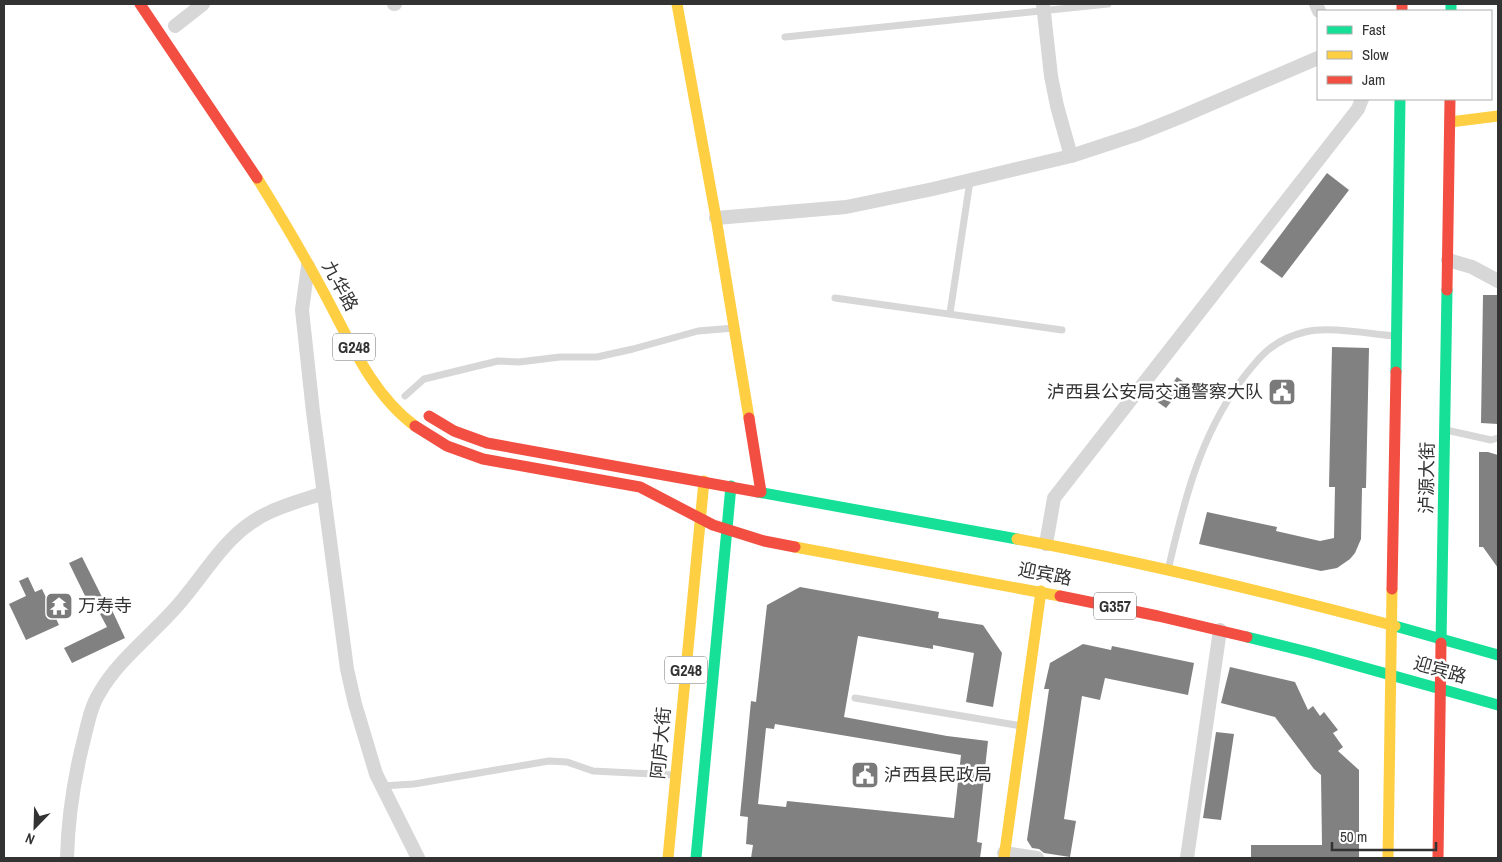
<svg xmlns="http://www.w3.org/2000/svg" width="1502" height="862" font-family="'Archivo Narrow','Noto Sans SC',sans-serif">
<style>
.building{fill:#818181;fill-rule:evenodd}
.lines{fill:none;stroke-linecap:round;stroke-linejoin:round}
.lane{stroke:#d7d7d7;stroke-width:7}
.street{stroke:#d7d7d7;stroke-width:14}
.fast{stroke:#16e098;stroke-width:11}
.slow{stroke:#ffcf43;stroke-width:11}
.jam{stroke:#f24e42;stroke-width:11}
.labels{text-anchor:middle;stroke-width:5;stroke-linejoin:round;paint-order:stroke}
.shield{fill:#fff;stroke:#707070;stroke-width:1}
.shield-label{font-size:16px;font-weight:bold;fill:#333}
.street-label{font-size:18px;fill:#333;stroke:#fff}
.poi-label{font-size:18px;fill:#333;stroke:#fff;text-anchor:start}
</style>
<rect width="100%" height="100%" fill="#fff"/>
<!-- building -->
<g class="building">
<path d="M1327,173L1349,190L1282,278L1260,262Z"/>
<path d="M1483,295H1498V424L1481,423Z"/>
<path d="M1332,347L1369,348L1366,488H1362L1361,539L1355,553L1350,559L1337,568L1321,571L1199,544L1207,512L1277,527L1276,531L1320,541L1334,538L1335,487H1329Z"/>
<path d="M1177,377L1188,385L1178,398L1168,390Z"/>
<path d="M1165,390L1175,397L1166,408L1156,401Z"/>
<path d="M1479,452H1488L1498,455V568L1483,547H1479Z"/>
<path d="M82,557L102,597L89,604L69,563Z"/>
<path d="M28,577L35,592L42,589L59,625L26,640L9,604L26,596L19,581Z"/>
<path d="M800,587L939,612L938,618L983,625L1002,653L993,707L966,702L974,653L933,645V649L858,636L844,717L947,736L988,741L977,842L982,843L980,858H751L753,845L746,844L748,817L740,816L751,701L756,702L767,605ZM775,724L961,755L954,818L787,801L786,807L758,804L766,728L774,729Z"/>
<path d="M111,608L125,638L72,663L64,648L107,627L100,614Z"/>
<path d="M1083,644L1111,650L1112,646L1194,663L1188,695L1105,678L1100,700L1082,696L1064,819L1076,821L1070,857L1044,853L1039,849L1032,848L1027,840L1049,689H1044L1050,663Z"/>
<path d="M1230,667L1295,682L1308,710L1313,706L1320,716L1324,712L1338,730L1333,733L1343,747L1338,751L1359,770V858H1251V845H1322L1321,775L1314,769L1275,717L1221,703Z"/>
<path d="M1216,732L1234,734L1221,820L1203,818Z"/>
</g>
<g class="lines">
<!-- lane -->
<g class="lane">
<path d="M785,37L1108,4"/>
<path d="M835,298L1062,330"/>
<path d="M950,313L970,181"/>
<path d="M405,396L424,379L498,361L519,362L560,357H597L633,349L698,331L734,328"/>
<path d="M1446,430L1491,440L1498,438"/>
<path d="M1169,566C1184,501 1200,437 1240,382C1259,357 1272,340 1305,332C1329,326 1369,334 1396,336"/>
<path d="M855,698L1022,726"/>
<path d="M382,786L414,784L549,761L567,762L593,771L673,775"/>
</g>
<!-- street -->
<g class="street">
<path d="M394,4H395"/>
<path d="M1043,4L1051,76L1057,106L1071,156"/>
<path d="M1316,4L1319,11"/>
<path d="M175,26L203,4"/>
<path d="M716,218L846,207L933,189L1071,156L1138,134L1178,118L1318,58"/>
<path d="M1448,260L1472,267L1498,281"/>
<path d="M308,266L302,310L313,412L347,669L355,704L376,774L418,858"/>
<path d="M1046,544L1054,498L1358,109L1362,99"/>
<path d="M1004,853L1037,858"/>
<path d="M67,858C68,818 74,778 84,739C88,723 91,706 100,692C119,659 153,634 178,605C208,571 226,532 270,512C287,504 306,499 324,493"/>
<path d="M1187,858L1220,630"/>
</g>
<!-- fast -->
<g class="fast">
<path d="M1451,4V11"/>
<path d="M1396,372L1400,99"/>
<path d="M758,492L1017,539"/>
<path d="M1395,626L1498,655"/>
<path d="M1247,637L1312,653L1498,705"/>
<path d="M1441,643L1447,290"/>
<path d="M696,858L731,486"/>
</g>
<!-- slow -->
<g class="slow">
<path d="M677,4L716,218L749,418"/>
<path d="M1450,122L1498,116"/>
<path d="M257,178C280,215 302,252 323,291C348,337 371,394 415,426"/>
<path d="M1017,539C1144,562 1270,593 1395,626"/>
<path d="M795,547L1060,596"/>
<path d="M668,858L704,481"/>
<path d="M1004,858L1041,591"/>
<path d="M1388,858L1392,589"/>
</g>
<!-- jam -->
<g class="jam">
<path d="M140,4L257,178"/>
<path d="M1402,4V11"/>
<path d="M1447,290L1450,99"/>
<path d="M429,416L454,431L487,443L758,492"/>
<path d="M749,418L761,492"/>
<path d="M415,426L447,446L483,459L640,487L713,525L764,541L795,547"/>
<path d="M1392,589L1396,372"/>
<path d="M1060,596L1158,616L1247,637"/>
<path d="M1438,858L1441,643"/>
</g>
</g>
<!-- icons -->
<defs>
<symbol id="civic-square" viewBox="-11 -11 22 22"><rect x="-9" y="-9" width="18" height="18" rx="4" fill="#7a7a7a" stroke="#fff"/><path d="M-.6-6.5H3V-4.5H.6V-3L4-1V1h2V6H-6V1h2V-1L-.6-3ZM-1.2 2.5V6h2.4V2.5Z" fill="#fff"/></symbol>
<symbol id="temple-square" viewBox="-11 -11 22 22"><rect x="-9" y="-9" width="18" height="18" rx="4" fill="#7a7a7a" stroke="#fff"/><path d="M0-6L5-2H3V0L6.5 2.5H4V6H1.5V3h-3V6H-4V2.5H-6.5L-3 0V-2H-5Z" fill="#fff"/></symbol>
</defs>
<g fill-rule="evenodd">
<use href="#civic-square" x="1266" y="376" width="32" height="32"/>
<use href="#temple-square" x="43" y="590" width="32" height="32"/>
<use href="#civic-square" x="849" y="759" width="32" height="32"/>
</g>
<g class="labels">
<!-- shield labels -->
<g class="shield">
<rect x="333" y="333.5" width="42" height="27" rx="4"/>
<rect x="1094" y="592.5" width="42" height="27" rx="4"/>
<rect x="665" y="656.5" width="42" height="27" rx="4"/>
</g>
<g class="shield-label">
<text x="354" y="353">G248</text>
<text x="1115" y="612">G357</text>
<text x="686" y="676">G248</text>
</g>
<!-- street labels -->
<g class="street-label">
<text transform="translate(340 286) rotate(61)" y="6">九华路</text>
<text transform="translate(1427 478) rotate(-89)" y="6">泸源大街</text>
<text transform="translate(1045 574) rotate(11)" y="6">迎宾路</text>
<text transform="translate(1440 670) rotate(16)" y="6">迎宾路</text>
<text transform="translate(661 743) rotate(-85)" y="6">阿庐大街</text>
</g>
<!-- poi labels -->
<g class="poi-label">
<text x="1263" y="398" text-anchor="end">泸西县公安局交通警察大队</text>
<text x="78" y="612">万寿寺</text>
<text x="884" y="781">泸西县民政局</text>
</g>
</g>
<!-- border -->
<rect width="1502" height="862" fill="none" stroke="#333333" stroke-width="10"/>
<!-- legend -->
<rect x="1317" y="10" width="175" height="90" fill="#ffffff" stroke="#adadad"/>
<rect x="1327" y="26" width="25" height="8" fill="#16e098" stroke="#adadad"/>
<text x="1362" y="35" font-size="15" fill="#333333">Fast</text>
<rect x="1327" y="51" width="25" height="8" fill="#ffcf43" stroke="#adadad"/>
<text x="1362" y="60" font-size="15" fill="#333333">Slow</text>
<rect x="1327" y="76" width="25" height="8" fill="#f24e42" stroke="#adadad"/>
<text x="1362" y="85" font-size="15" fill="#333333">Jam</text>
<!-- north arrow -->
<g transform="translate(35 827) rotate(203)" stroke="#ffffff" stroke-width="4" paint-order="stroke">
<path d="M0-4L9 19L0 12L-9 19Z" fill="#333333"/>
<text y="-8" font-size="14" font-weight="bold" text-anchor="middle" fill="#333333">N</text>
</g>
<!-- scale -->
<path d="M1332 842v8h104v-8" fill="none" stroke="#333333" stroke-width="2.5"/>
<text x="1340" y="842" font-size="15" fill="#333333" stroke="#ffffff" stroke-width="4" paint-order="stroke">50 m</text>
</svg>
